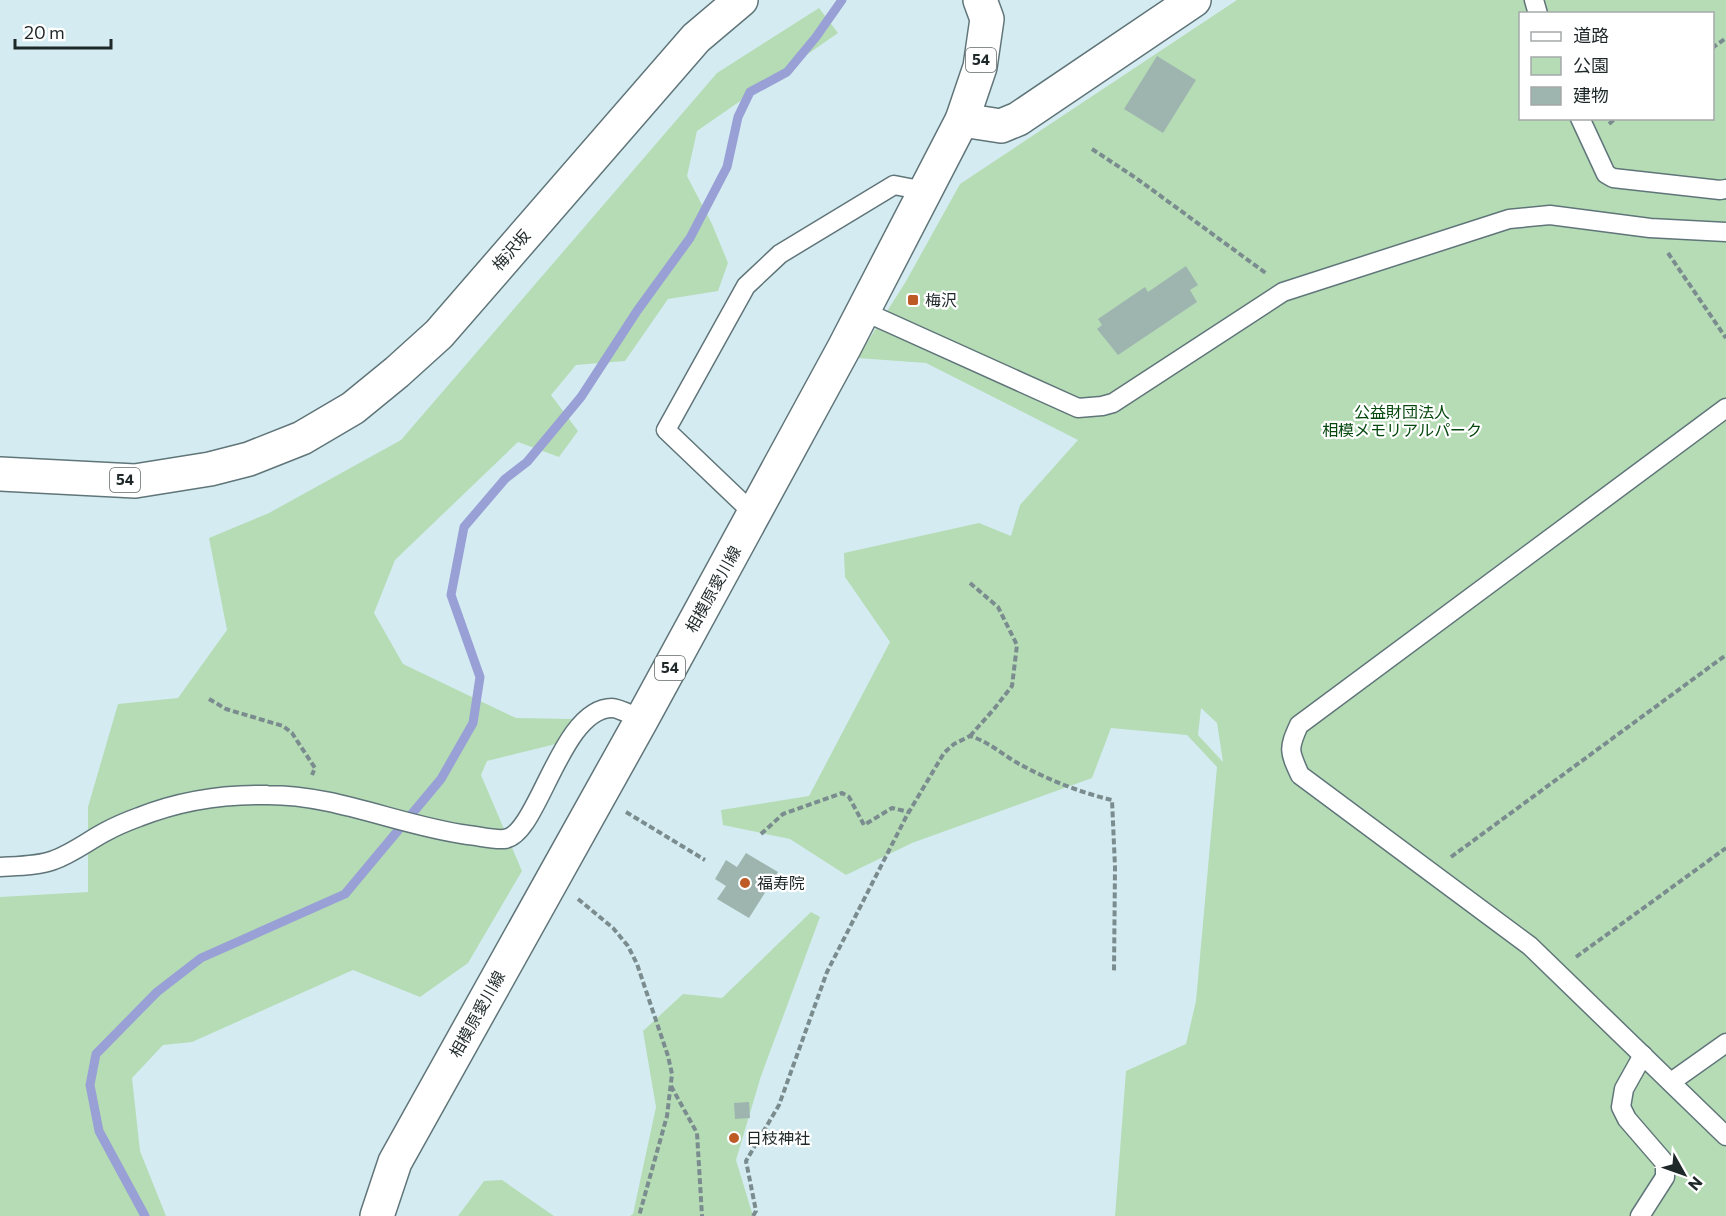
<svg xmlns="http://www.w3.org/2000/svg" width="1726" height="1216" font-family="Commissioner,'Noto Sans JP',sans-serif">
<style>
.green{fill:#b6dcb6;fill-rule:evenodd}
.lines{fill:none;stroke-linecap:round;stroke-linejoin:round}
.stream{stroke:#98a0d5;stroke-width:9}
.building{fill:#9eb5af}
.service-casing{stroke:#607579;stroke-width:21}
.tertiary-casing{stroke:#607579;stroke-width:36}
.primary-casing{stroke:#607579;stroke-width:36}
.path{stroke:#7b8c8f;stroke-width:4;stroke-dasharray:6 3;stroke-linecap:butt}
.service{stroke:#fff;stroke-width:18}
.tertiary{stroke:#fff;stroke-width:33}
.primary{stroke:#fff;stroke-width:33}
.poi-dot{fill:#be5a26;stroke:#fff;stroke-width:2}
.labels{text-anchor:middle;stroke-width:4.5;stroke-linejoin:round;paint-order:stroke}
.shield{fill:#fff;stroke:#626869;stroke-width:1.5}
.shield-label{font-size:15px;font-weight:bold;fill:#1f2829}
.street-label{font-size:16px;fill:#1f2829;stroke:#fff}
.poi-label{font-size:16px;fill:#1f2829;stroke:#fff;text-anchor:start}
.park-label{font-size:16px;fill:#06490f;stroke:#fff}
</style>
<rect width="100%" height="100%" fill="#d4ecf1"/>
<!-- green -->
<g class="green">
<path d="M1237,0H1726V1216H1115L1126,1071L1186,1044L1196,1001L1217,767L1187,735L1111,728L1092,778L912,843L846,875L790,839L723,825L721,810L809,796L890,642L845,577L844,553L979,523L1011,536L1020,505L1078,440L926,363L857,358L905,283L960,184ZM1520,14H1712V118H1520ZM1201,708L1217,723L1223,762L1198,735Z"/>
<path d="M819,8L838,33L697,131L687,176L712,224L728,263L718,291L668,299L625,361L576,365L551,395L578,431L559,457L518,442L395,560L374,613L403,664L516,718L572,719L576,739L487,761L481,775L522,871L468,963L420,997L353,970L192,1042L163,1045L132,1078L140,1151L166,1216H0V897L88,892V807L118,704L178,698L227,630L209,538L269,513L401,440L717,73Z"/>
<path d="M811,912L820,917L761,1076L736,1160L753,1216H630L633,1214L656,1107L643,1031L683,994L722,998Z"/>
<path d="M502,1180L554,1216H458L484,1181Z"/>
</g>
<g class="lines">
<!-- stream -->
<path class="stream" d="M145,1216L99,1131L90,1085L96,1054L157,992L201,958L345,894L441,779L473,723L480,677L451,595L464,527L505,479L527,462L581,397L637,311L690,238L727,167L738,117L750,92L787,72L816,37L842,0"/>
</g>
<!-- building -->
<g class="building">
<path d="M1157,56L1196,80L1163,133L1124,109Z"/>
<path d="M1186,266L1198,285L1190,290L1197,302L1118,355L1097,329L1102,325L1098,319L1145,287L1148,292Z"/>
<path d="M746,853L778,872L749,918L717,899L726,886L715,879L726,860L737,867Z"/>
<path d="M749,1102L750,1118L735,1119L734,1103Z"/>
</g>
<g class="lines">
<defs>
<g id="service">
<path d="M1534,0L1538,14"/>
<path d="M1580,118L1606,174L1613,178L1720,190L1726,189"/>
<path d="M863,311L1078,408L1102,406L1113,403L1283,292L1509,219L1550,215L1650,228L1726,232"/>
<path d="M1726,408L1299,725C1288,749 1289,751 1300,775L1530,946L1726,1136"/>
<path d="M754,514L666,430L746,286L780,254L894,185L925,191"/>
<path d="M0,867C16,866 39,866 54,860C73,853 88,841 105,832C116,826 128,821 139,817C179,801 225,794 268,795C337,795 401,826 468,835C479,836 493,840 504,839C538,837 560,708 612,708C619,708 635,717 642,719"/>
<path d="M1671,1082L1726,1043"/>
<path d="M1640,1216L1665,1177V1163L1627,1119L1621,1107L1624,1089L1643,1055"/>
</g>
<path id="tertiary" d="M962,120L1001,126L1018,119L1194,0"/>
<g id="primary">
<path d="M0,474L135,481L210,469L249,459L302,438L353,408L397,372L439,334L696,38L741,0"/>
<path d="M377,1216L395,1162L642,719L844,348L962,120L980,67L987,19L980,0"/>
</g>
</defs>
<!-- service casing -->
<use href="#service" class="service-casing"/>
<!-- tertiary casing -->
<use href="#tertiary" class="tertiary-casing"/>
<!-- primary casing -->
<use href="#primary" class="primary-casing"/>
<!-- path -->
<g class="path">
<path d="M1712,48L1726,38"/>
<path d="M1609,124L1616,118"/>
<path d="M1092,149L1136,178L1267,274"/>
<path d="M1668,253L1726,338"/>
<path d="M209,699L226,709L283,726L292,733L315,768L312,775"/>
<path d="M970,736L994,709L1012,686L1017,645L998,607L970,583"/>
<path d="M626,812L705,860"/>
<path d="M761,834L783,814L842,793L849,797L864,825L892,808L909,812"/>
<path d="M1451,857L1726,655"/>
<path d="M578,899L613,928L628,946L637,964L668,1056L672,1074L667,1116L639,1216"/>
<path d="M1576,957L1726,848"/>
<path d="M671,1086L697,1133L702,1216"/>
<path d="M753,1216L756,1211L746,1161L779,1105L827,972L906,817L944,753L954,744L970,736C990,742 1005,757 1023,766C1051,781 1082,793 1112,800L1115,867L1114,972"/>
</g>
<!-- service -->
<use href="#service" class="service"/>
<!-- tertiary -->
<use href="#tertiary" class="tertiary"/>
<!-- primary -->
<use href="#primary" class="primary"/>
</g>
<!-- markers -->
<g class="poi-dot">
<rect x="907" y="294" width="12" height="12" rx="3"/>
<circle cx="745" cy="883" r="6"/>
<circle cx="734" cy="1138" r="6"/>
</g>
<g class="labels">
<!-- shield labels -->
<g class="shield">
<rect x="966" y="48" width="30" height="24" rx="4.5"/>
<rect x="110" y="468" width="30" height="24" rx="4.5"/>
<rect x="655" y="656" width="30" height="24" rx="4.5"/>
</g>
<g class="shield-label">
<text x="981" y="65">54</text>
<text x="125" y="485">54</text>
<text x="670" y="673">54</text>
</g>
<!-- street labels -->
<g class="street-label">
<text transform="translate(511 250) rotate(-49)" y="6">梅沢坂</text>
<text transform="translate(713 589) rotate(-61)" y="6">相模原愛川線</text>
<text transform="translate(477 1014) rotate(-61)" y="6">相模原愛川線</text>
</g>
<!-- poi labels -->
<g class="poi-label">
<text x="925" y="306">梅沢</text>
<text x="757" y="889">福寿院</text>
<text x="746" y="1144">日枝神社</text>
</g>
<!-- park labels -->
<g class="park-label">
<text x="1402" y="418">公益財団法人<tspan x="1402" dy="18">相模メモリアルパーク</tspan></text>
</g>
</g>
<!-- legend -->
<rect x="1519" y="12" width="195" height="108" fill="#ffffff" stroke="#a5a9a9" stroke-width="1.5"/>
<rect x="1531" y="32" width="30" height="9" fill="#ffffff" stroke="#a5a9a9" stroke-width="1.5"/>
<text x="1573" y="42" font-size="18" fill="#1f2829">道路</text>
<rect x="1531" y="57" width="30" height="18" fill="#b6dcb6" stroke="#a5a9a9" stroke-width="1.5"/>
<text x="1573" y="72" font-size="18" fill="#1f2829">公園</text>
<rect x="1531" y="87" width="30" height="18" fill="#9eb5af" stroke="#a5a9a9" stroke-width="1.5"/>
<text x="1573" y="102" font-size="18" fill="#1f2829">建物</text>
<!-- north arrow -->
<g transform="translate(1684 1174) rotate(130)" stroke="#ffffff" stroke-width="4.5" paint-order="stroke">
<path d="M0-4.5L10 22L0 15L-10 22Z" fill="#1f2829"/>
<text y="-9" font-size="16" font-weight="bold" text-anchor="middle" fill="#1f2829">N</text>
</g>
<!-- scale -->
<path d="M15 39v9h96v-9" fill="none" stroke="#1f2829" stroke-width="3"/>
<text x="24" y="39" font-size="18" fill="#1f2829" stroke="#ffffff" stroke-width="4.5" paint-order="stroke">20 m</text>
</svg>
